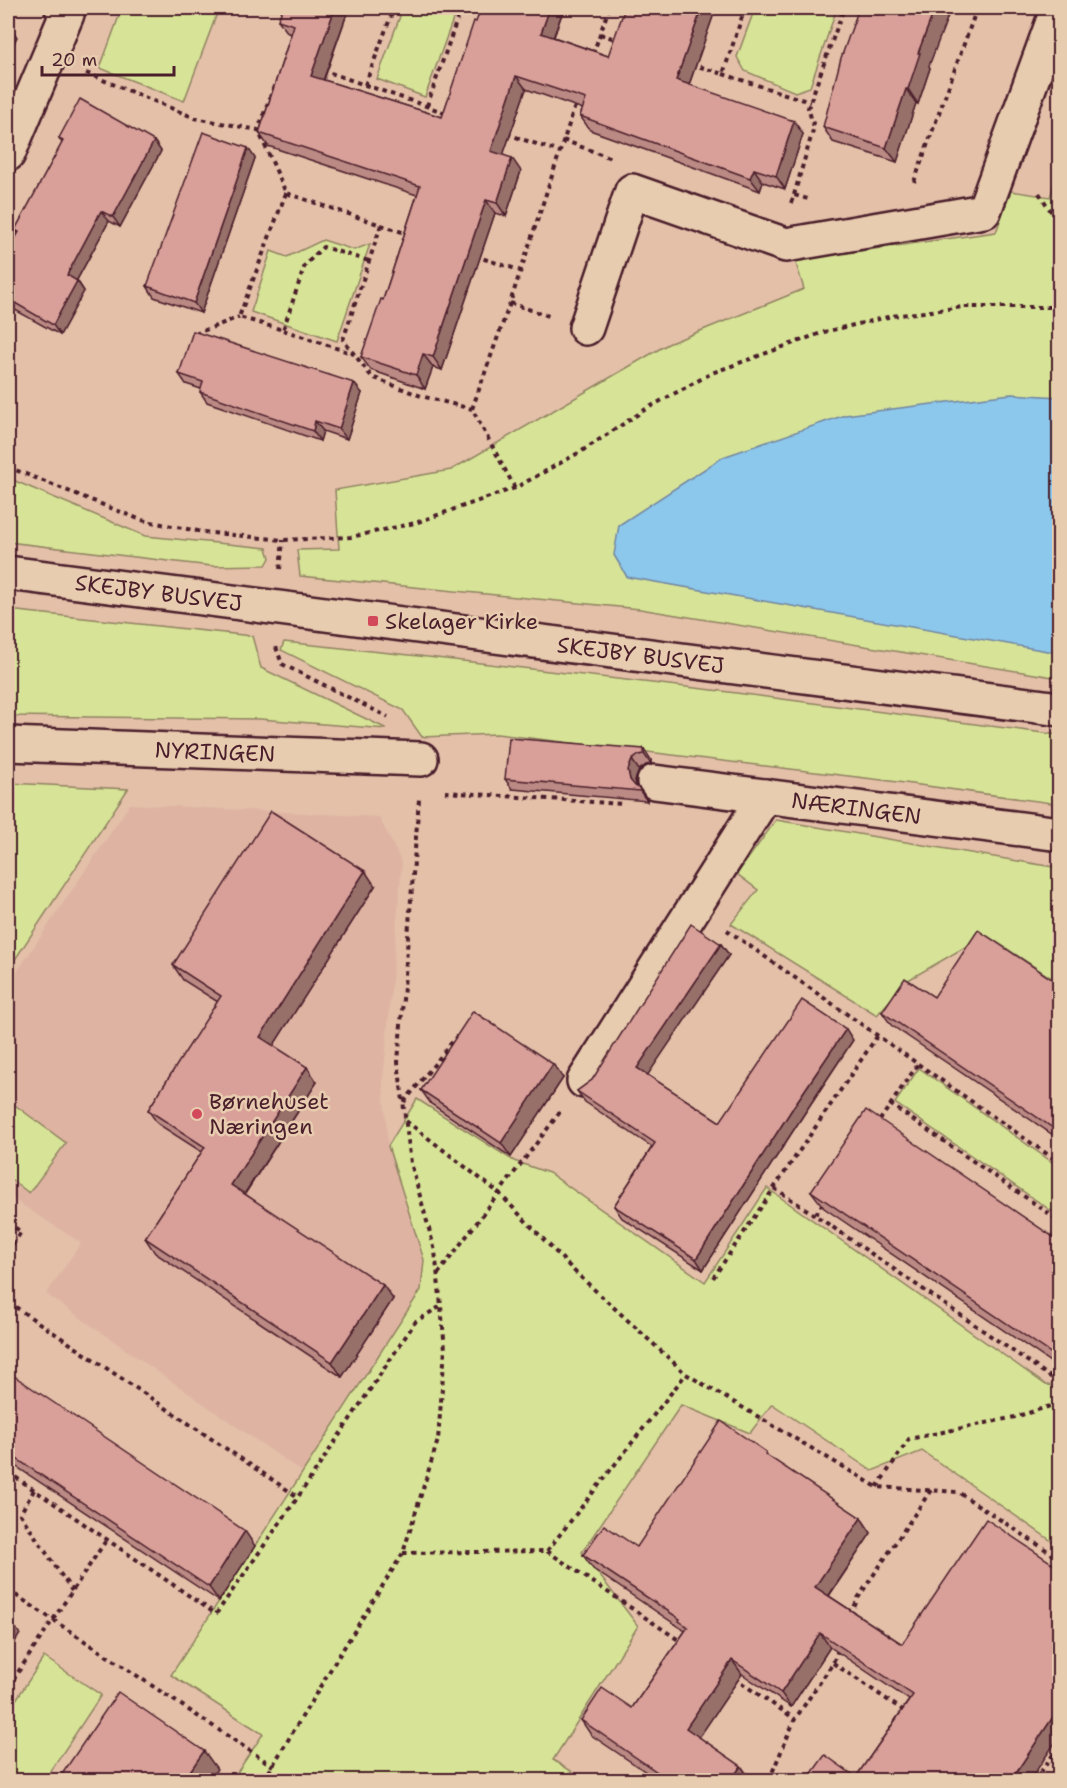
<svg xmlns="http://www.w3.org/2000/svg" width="1067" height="1788" font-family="'Shantell Sans',sans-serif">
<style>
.built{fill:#deb3a2}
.green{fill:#d7e497;stroke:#908261;stroke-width:1.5}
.water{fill:#8cc8ec;stroke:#72849f;stroke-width:1.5}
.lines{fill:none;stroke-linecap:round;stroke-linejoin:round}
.minor-casing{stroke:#4a1f2b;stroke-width:38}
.path{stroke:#4a1f2b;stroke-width:4;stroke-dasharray:4.5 4.5;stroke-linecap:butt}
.minor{stroke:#e8ccaf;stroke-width:33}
.wall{fill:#bb8a84;stroke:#4a1f2b;stroke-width:1.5}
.shaded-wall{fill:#98706b;stroke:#4a1f2b;stroke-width:1.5}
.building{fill:#d9a099;stroke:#4a1f2b;stroke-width:1.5}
.poi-dot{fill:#d1495b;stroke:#e8ccaf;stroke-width:2}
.labels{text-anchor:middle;stroke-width:5;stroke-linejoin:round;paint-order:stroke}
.street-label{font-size:22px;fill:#4a1f2b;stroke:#e8ccaf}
.poi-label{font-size:22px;fill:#4a1f2b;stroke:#e8ccaf;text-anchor:start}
</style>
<rect width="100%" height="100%" fill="#e4c0a9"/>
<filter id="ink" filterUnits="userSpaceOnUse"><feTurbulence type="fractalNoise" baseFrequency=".0167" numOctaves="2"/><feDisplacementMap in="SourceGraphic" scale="12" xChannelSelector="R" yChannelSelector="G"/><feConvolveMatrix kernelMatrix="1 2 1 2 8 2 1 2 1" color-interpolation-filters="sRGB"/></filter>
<g filter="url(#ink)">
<!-- built -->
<path class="built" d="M130,804L379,817L402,863L383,1083L388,1146L424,1260L421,1290L302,1472L46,1294L81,1243L8,1196V985Z"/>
<!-- green -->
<g class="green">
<path d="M122,8H219L184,101L100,68Z"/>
<path d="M403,8H457L425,97L377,79Z"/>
<path d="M755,8H837L810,87L795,92L745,71L737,57Z"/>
<path d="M1059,170V678L640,609L300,576L297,550L339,549L335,490L451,470L668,344L804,289L795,260L996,232L1011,191L1050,197Z"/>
<path d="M323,240L354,250L370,244L337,341L251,312L271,251L287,257Z"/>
<path d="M8,478L145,536L267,548L270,558L266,565L211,566L8,542Z"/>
<path d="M8,610L252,636L261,668L387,729L260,719L8,716Z"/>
<path d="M284,642L419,656L721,691L1059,735V804L890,781L497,734L422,737L403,710L281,650Z"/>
<path d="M8,783L128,789L8,970Z"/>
<path d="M776,820L1059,868V983L986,935L908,980L877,1015L731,924L758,890L737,874Z"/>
<path d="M919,1068L1059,1167V1216L895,1103Z"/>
<path d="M417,1099L514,1161L549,1173L705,1282L767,1188L1046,1385L1059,1386V1546L922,1451L872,1471L772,1404L750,1433L681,1405L582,1552L638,1626L553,1760L586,1780H232L263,1734L171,1675L421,1290L424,1260L388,1146Z"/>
<path d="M8,1100L66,1143L29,1193L8,1177Z"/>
<path d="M44,1657L101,1695L45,1780H8V1712Z"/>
</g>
<!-- water -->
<path class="water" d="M1011,394L1059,397V653L627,577L614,555L619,525L723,457L845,415Z"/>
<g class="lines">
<defs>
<g id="minor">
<path d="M8,154L67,14L62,8"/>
<path d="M586,328L632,191L786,245L984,211L1058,8"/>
<path id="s1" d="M8,573L1060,709"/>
<path id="s2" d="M8,744L421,759"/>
<path id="s3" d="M654,782L1060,834"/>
<path d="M584,1081L765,796"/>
</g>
</defs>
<!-- minor casing -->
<use href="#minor" class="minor-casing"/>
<!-- path -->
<g class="path">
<path d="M600,34L618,40"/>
<path d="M593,54L609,8"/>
<path d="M691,64L723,74L745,8"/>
<path d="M322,70L446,113"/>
<path d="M86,73L195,118L258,130"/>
<path d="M723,74L810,102"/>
<path d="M365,85L394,8"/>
<path d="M274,86L258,130L286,193L408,234"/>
<path d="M427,106L461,8"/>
<path d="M507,134L560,152"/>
<path d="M563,140L611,158"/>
<path d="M914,182L977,8"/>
<path d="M286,193L239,317L283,330L305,265L323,247L369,261"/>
<path d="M1039,193L1060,225"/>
<path d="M794,195L814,127L808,108L844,8"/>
<path d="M791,203L794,195L808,199"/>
<path d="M381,225L343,340L372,377L421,396L472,409"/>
<path d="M475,256L519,270"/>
<path d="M510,303L549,316"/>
<path d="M283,330L354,354"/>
<path d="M195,334L239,317"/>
<path d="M8,467L141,520L203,532L283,540L351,537L415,523L515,488L582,451L646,409L712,373L824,332L892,316L963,307H1060"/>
<path d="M515,488L472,409L510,303L576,103"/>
<path d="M280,569L283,540"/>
<path d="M276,647L282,664L388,717"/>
<path d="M445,792L623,804"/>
<path d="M727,930L918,1064L878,1123"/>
<path d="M918,1064L1060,1163"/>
<path d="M404,1102L457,1036"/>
<path d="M890,1104L1060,1221"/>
<path d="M406,1121L499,1193L572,1269L686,1374L877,1487L958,1492L1060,1559"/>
<path d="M774,1188L815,1215"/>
<path d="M823,1203L815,1215L1055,1380L1060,1390"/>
<path d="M8,1222L21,1232L8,1252"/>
<path d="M438,1274L560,1112"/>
<path d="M713,1278L878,1035"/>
<path d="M8,1302L298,1497"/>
<path d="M8,1472L216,1614L298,1497L416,1321L441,1306"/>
<path d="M877,1487L909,1439L1015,1417L1060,1403"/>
<path d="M34,1490L20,1514L72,1591"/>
<path d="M547,1551L683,1643"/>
<path d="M403,1553L547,1551L686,1374"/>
<path d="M8,1590L273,1766"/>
<path d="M851,1615L858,1598L931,1490"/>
<path d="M833,1663L907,1713"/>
<path d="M734,1678L795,1719"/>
<path d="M8,1687L107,1539"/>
<path d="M264,1780L335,1662L403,1553L438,1440L445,1349L441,1306L435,1251L411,1163L398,1062L419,799"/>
<path d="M769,1780L795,1719L833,1663L839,1647"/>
<path d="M1035,1780L1060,1745"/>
</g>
<!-- minor -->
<use href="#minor" class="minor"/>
</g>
<!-- wall -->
<g class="wall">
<path d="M283,8H349L324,80L442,117L476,22L564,8L554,37L608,56L716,8L689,85L803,134L785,189L763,182L760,191L590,130L580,116L583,109L526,89L503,155L521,171L506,216L495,213L442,370L433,367L425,389L371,370L361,357L383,300L417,195L268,146L259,133L291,34L288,33L278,20Z"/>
<path d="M929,66L930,68L918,104L916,103L897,162L833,142L823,127Z"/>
<path d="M59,138L154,141L161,151L120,227L109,221L77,280L84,291L60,335L8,306V264L12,257L8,251L18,233L15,230L62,143Z"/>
<path d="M255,158L201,313L154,297L147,286Z"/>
<path d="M179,374L362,393L347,439L323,431L320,441L207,402L200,392L201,389L186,384Z"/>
<path d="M644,749L651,760V764L646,765L639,770L635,780L637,787L640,789L647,799V801L512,789L505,779Z"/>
<path d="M375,886L273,1046L317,1082L245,1194L393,1299L342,1377L155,1253L145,1238L202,1152L158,1124L148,1110L218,1002L183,980L173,965Z"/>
<path d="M721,944L729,955L647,1075L720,1122L853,1040L804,1114L703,1270L622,1218L614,1206L652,1147L585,1102L577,1091L592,1080Z"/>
<path d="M1059,984V1139L891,1025L882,1012L934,997Z"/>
<path d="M563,1078L511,1157L431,1104L421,1090Z"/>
<path d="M811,1191L1059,1241V1368L824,1208Z"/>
<path d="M8,1372L255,1546L219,1601L8,1461Z"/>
<path d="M769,1457L861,1518L871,1533L829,1596L902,1644L1059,1568V1737L856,1777L909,1700L830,1647L791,1707L742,1674L699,1737L741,1766L751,1780H658L591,1735L581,1720L632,1708L685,1631L593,1569L583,1555L637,1547Z"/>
</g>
<!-- shaded-wall -->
<g class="shaded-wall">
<path d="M335,8H349L320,89L311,76Z"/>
<path d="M550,8H564L550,46L541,33Z"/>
<path d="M702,8H716L686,93L676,80Z"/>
<path d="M935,8H951L929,66L930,68L918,104L908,89L918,53Z"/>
<path d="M10,26L17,37L8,54V31Z"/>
<path d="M516,76L526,89L500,164L491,151Z"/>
<path d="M906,89L916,103L897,162L886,148Z"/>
<path d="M794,121L803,134L785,189L776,176Z"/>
<path d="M154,141L161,151L120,227L113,217Z"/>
<path d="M248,148L255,158L201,313L194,303Z"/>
<path d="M512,158L521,171L506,216L497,203Z"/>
<path d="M754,169L763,182L760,191L750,178Z"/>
<path d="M486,200L495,213L442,370L433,357Z"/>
<path d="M101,211L109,221L74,285L67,275Z"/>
<path d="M77,281L84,291L60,335L53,325Z"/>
<path d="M423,354L433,367L425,389L416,375Z"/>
<path d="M354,383L362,393L347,439L339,429Z"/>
<path d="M315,421L323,431L320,441L313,431Z"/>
<path d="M644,749L651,760V764L644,754Z"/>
<path d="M632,760L639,770L635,780L637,790L630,780L628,770Z"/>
<path d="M640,789L647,799V801L640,791Z"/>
<path d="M365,871L375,886L270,1051L260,1037Z"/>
<path d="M721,944L729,955L645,1079L637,1068Z"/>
<path d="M846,1029L853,1040L804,1114L703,1270L696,1259L796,1103Z"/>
<path d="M553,1064L563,1078L511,1157L501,1143Z"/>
<path d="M307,1067L317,1082L241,1199L231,1185Z"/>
<path d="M383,1285L393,1299L342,1377L332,1362Z"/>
<path d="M1059,1350V1362L1055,1356Z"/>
<path d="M861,1518L871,1533L825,1601L815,1587Z"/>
<path d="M245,1531L255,1546L219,1601L209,1587Z"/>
<path d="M10,1620L20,1634L8,1653V1624Z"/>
<path d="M820,1633L830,1647L791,1707L781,1693Z"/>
<path d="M732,1660L742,1674L696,1742L686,1728Z"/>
<path d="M1057,1711L1059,1714V1737L1030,1780H1011Z"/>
<path d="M204,1751L217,1769L209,1780H184Z"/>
<path d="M741,1766L751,1780H731Z"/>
</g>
<!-- building -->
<g class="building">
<path d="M283,8H335L311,76L442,117L474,21L476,22L481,8H550L541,33L608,56L625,8H702L676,80L794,121L776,176L754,169L750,178L580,116L586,99L516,76L491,151L512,158L497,203L486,200L433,357L423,354L416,375L361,357L381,299L383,300L420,186L259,133L294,25L278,20Z"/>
<path d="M859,8H935L918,53H920L908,89H906L886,148L823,127L841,58Z"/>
<path d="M80,99L154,141L113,217L101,211L67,275L77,281L53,325L8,299V264L13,254L8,251L19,232L15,230L63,141L59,138Z"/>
<path d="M203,132L248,148L194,303L147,286Z"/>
<path d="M193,331L354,383L339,429L315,421L313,431L200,392L203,382L179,374Z"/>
<path d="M509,738L644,749V754L639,755L632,760L628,770L630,780L635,786L640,789V791L505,779Z"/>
<path d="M271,811L365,871L260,1037L307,1067L231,1185L383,1285L332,1362L145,1238L205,1147L148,1110L221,996L173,965Z"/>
<path d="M691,924L721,944L637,1068L720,1122L802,1000L846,1029L796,1103L696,1259L614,1206L655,1143L577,1091L592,1080Z"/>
<path d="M978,930L1059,984V1132L882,1012L905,978L934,997Z"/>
<path d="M473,1011L553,1064L501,1143L421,1090Z"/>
<path d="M866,1110L1059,1241V1350L1055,1356L811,1191Z"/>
<path d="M8,1372L245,1531L209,1587L8,1453Z"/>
<path d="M721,1421L766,1452L765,1454L861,1518L815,1587L902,1644L986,1519L1059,1568V1713L1057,1711L1011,1780H807L825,1755L856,1777L913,1695L820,1633L781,1693L732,1660L686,1728L741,1766L731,1780H669L581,1720L602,1688L632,1708L688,1627L679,1621L680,1619L583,1555L604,1525L637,1547Z"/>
<path d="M118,1692L204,1751L184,1780H58Z"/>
</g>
</g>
<!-- markers -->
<g class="poi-dot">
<rect x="367" y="615" width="12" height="12" rx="3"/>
<circle cx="197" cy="1114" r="6"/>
</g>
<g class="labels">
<!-- street labels -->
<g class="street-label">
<text dy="8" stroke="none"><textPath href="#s1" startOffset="152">SKEJBY BUSVEJ</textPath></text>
<text dy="8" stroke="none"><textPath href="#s1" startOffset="638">SKEJBY BUSVEJ</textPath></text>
<text dy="8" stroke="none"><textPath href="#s2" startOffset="207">NYRINGEN</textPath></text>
<text dy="8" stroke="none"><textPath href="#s3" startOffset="204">NÆRINGEN</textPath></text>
</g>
<!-- poi labels -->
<g class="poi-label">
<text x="385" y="629">Skelager Kirke</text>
<text x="209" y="1109">Børnehuset<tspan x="209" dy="25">Næringen</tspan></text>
</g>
</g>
<!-- margin -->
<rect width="1067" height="1788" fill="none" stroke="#e8ccaf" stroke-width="30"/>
<rect x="15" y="15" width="1037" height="1758" fill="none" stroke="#4a1f2b" stroke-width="2" filter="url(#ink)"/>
<!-- scale -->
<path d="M42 66v9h132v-9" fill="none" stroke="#4a1f2b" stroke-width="3"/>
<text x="51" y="66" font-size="18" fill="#4a1f2b" stroke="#e8ccaf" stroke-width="4.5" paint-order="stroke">20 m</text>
</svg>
